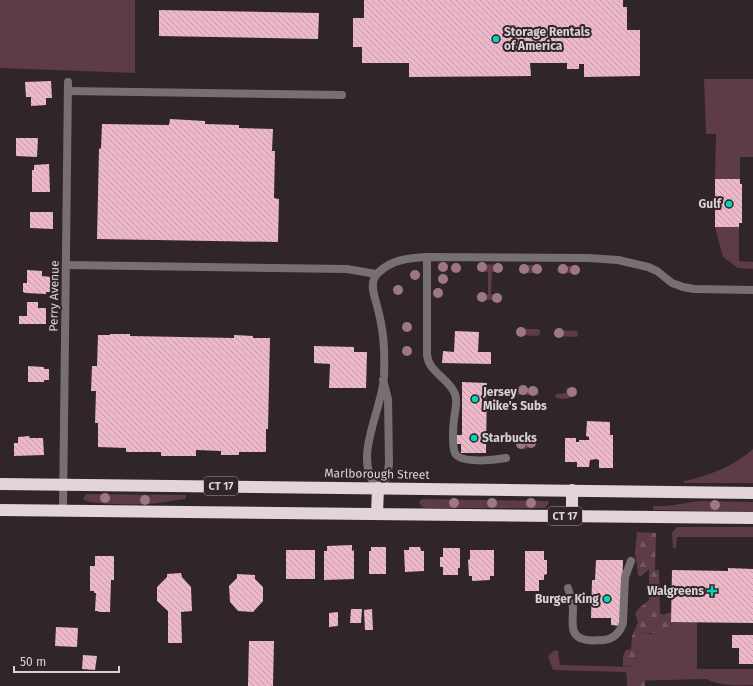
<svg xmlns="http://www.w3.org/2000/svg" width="753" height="686" font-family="'Fira Sans',sans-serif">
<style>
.green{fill:#5d3b47}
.forest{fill:url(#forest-firs)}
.building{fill:url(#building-back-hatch)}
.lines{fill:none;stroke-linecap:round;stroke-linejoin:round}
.lane{stroke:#767072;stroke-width:8}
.street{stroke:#767072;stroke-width:8}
.highway{stroke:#e3d4d9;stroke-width:12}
.tree{fill:#9e7783}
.poi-dot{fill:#05d5b6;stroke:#302528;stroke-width:1.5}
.labels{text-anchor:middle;stroke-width:4;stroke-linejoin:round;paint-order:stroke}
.shield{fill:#302528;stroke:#a79fa1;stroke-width:1}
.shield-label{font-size:11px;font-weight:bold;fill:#dad3d5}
.poi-label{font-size:12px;font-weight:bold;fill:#dad3d5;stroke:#302528;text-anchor:start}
.street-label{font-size:12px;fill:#dad3d5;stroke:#302528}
</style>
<defs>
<pattern id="forest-firs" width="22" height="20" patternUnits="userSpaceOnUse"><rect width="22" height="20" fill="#5d3b47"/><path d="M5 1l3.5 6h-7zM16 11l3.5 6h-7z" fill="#745661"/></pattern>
<pattern id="building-back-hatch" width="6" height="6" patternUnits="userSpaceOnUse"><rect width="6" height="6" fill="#edb8c9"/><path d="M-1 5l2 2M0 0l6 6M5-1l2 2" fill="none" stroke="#c29aa7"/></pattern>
</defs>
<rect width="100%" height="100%" fill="#302528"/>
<!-- green -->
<g class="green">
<path d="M0,0H135V73L0,68Z"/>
<path d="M704,79H753V157H740V179H715L716,134H706Z"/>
<path d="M715,227H739V261L753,262V269L738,268L723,257Z"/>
<path d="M479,264L501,265L503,267L501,272H492L491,294L502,295V299L500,300H479L477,299L478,294L487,295L488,294V272L478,271L477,269Z"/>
<path d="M521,265H539L541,267V271L540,273H520L519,269Z"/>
<path d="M560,266H577L580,269L578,273H559L557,271V269Z"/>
<path d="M518,329H538L540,330V334L538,336L519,335L517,333Z"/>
<path d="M557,330L577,331L578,334L577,337L557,336L556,333Z"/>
<path d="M518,387L538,388L539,394L537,395H518L516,392V388Z"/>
<path d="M566,388H576V392C571,400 563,400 555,397L556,394L566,393Z"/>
<path d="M517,438L526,439L527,441H535L536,442C530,450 517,453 515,441Z"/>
<path d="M753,449V483H684V481C708,476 735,466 753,449Z"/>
<path d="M86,494L186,495V499C174,500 162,503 149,504C139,505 88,505 83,499Z"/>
<path d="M423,499L548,501L549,503L545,508H424C421,506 419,504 419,501Z"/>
<path d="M699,501L753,502V512L653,510V506H667Z"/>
<path d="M677,527H753V537H677L676,548H673L672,533Z"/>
<path d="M677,622H697V669H753V685C734,686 723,686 706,679L627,681L626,672L553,670L548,656L555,650L558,651L560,665L634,667L639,636L643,632L651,634L675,625Z"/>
</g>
<!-- forest -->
<g class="forest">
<path d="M637,532L656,533L655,570H659L660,613L663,615L671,612V622H677C672,634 653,634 643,632L639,636L634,667L623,666V656L626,650L631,649L632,636L638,622L635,614L638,609L649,600V569L640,577L638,575L635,553Z"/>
<path d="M645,680V686H627V681Z"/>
</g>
<!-- building -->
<g class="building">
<path d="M364,0H623V7H627V30H640V76L584,77V64H579V69H567V63H530L531,76L409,77V63H362V47H353V18H364Z"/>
<path d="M159,10L319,13L318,39L159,36Z"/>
<path d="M51,81L52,98H46V105L31,106V97H26L25,82Z"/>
<path d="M170,119L205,121V124L239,125V128L273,129L272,151H275L274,198L279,199L278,242L97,239L99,149L101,148L102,124L169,125Z"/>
<path d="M16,138H38L37,157L16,156Z"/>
<path d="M49,164L50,192H32V170H34V165Z"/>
<path d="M715,179H740V184H742V223H739V227H715Z"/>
<path d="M30,212H53V229L30,228Z"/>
<path d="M27,270L42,271V276L51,277L50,292H46V294L26,293L23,292V283H27Z"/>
<path d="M27,302H38V308H46V324H19V316H27Z"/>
<path d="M455,331L479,332L478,352H491V364L442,363L443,351L454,352Z"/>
<path d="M110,334H130V336L234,338V335L253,336V338H270L268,429H266V452H239V455H221V451L196,450V456H161V452H126V448L98,447V423H95L96,391H91L92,366H97L98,335H110Z"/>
<path d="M314,346L354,347V352H367L366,388H329L330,364L314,363Z"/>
<path d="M28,366L44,367V369H49V380H44V382H28Z"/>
<path d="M462,382L487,383L486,453H461V444H457V435H462Z"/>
<path d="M587,421L610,422V435H613V468H599V460L596,459L590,460L589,467H577V462H565V438H576V442H579V440H589V437L586,436Z"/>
<path d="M30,436L29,438H43L44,455L14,456V443H18V437Z"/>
<path d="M352,545V551L354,550V579L324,580V551H327V546Z"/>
<path d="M371,547H386V574H369V551H371Z"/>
<path d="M409,547H420L421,551H424V571L405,572L404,550H409Z"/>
<path d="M443,548H460V568H458V575H443V567H440V557H443Z"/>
<rect x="286" y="550" width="29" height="29"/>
<path d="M470,550H494V576H490V580L472,581V576H469L468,560L470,559Z"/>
<path d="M525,551H544V560H547V574L544,575V580H539V591H525Z"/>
<path d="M95,556H114V580H111L110,612H98L99,611H95L96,593H94V591H90V566H95Z"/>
<path d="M596,560H623L621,626L611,625V618H591L592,580H595Z"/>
<path d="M728,568L753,569V623L671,622L672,570L728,571Z"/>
<path d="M181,573L182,577L191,587L192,611L181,612L182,643H168V611L157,601V587L167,577V574Z"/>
<path d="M237,574L255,575V579L263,587V601L253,612L238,611L230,602L229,586L237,578Z"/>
<path d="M351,609H362L361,623H350Z"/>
<path d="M372,609L373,630H365L364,610Z"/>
<path d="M338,612V626L329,627V613Z"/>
<path d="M56,627L78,628L77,647L55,646Z"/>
<path d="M732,635H753V664H739V648H732Z"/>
<path d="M249,641H274L273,686H248Z"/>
<path d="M83,655L97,656L95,670L82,669Z"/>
</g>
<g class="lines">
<!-- lane -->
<g class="lane">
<path d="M68,91L342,95"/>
<path d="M427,257V355C429,373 449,378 455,394C458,403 455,410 454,419C453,426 452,446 455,453C460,464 495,460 506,458"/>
<path d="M66,265L347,269L376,274"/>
<path d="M383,380L388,399L389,464L387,477L378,488C351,460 382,411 384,377C385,349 384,330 376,302C374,295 371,286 374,279C375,276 377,274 379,272C393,259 410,258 427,257L588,258L618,260L648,267L657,271L672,283L683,287L694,289L753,290"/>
<path d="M568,588C570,595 573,602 573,609C573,615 572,622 573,628C575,642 592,641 604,640C614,639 620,632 623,623L625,577L631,561"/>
</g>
<!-- street -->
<path class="street" d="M63,510L68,82"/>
<!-- highway -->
<g class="highway">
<path d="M0,484L753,493"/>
<path d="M0,510L753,518"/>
<path d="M377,514L378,488"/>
<path d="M572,516V490"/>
</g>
</g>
<!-- trees -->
<g class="tree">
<circle cx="443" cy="267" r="5"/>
<circle cx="482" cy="267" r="5"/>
<circle cx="456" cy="268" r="5"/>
<circle cx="498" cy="268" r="5"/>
<circle cx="524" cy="269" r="5"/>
<circle cx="537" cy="269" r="5"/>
<circle cx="563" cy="269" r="5"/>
<circle cx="575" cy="270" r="5"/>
<circle cx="415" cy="275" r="5"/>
<circle cx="443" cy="279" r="5"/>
<circle cx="398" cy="290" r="5"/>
<circle cx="438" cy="293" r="5"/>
<circle cx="482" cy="297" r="5"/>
<circle cx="497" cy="298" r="5"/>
<circle cx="407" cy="327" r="5"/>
<circle cx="521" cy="332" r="5"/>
<circle cx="559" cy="333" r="5"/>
<circle cx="407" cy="351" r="5"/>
<circle cx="523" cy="390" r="5"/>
<circle cx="533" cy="391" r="5"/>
<circle cx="572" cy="392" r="5"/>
<circle cx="531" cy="443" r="5"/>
<circle cx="521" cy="444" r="5"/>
<circle cx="105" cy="498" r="5"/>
<circle cx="145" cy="500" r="5"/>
<circle cx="454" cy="503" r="5"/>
<circle cx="492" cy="503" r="5"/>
<circle cx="531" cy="503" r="5"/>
<circle cx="715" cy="505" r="5"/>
</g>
<!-- markers -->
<g class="poi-dot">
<circle cx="496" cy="39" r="4"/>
<circle cx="729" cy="204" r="4"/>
<circle cx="475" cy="399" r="4"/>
<circle cx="474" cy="438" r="4"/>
<path d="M710 585h4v4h4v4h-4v4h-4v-4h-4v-4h4z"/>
<circle cx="607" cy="599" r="4"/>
</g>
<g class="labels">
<!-- shield labels -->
<g class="shield">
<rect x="204" y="477" width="34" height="18" rx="3"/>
<rect x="548" y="507" width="34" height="18" rx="3"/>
</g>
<g class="shield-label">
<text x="221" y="490">CT 17</text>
<text x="565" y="520">CT 17</text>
</g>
<!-- poi labels -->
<g class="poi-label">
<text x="504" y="36">Storage Rentals<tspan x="504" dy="14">of America</tspan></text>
<text x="721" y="208" text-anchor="end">Gulf</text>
<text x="483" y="396">Jersey<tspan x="483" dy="14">Mike's Subs</tspan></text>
<text x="482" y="442">Starbucks</text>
<text x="704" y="595" text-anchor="end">Walgreens</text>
<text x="599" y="603" text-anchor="end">Burger King</text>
</g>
<!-- street labels -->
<g class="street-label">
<text transform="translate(54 296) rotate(-89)" y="4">Perry Avenue</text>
<text transform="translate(377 474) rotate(1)" y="4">Marlborough Street</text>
</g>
</g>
<!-- scale -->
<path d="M14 666v6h105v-6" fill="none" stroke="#dad3d5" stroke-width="2"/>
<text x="20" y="666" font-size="12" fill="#dad3d5" stroke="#302528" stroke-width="3" paint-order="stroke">50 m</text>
</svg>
